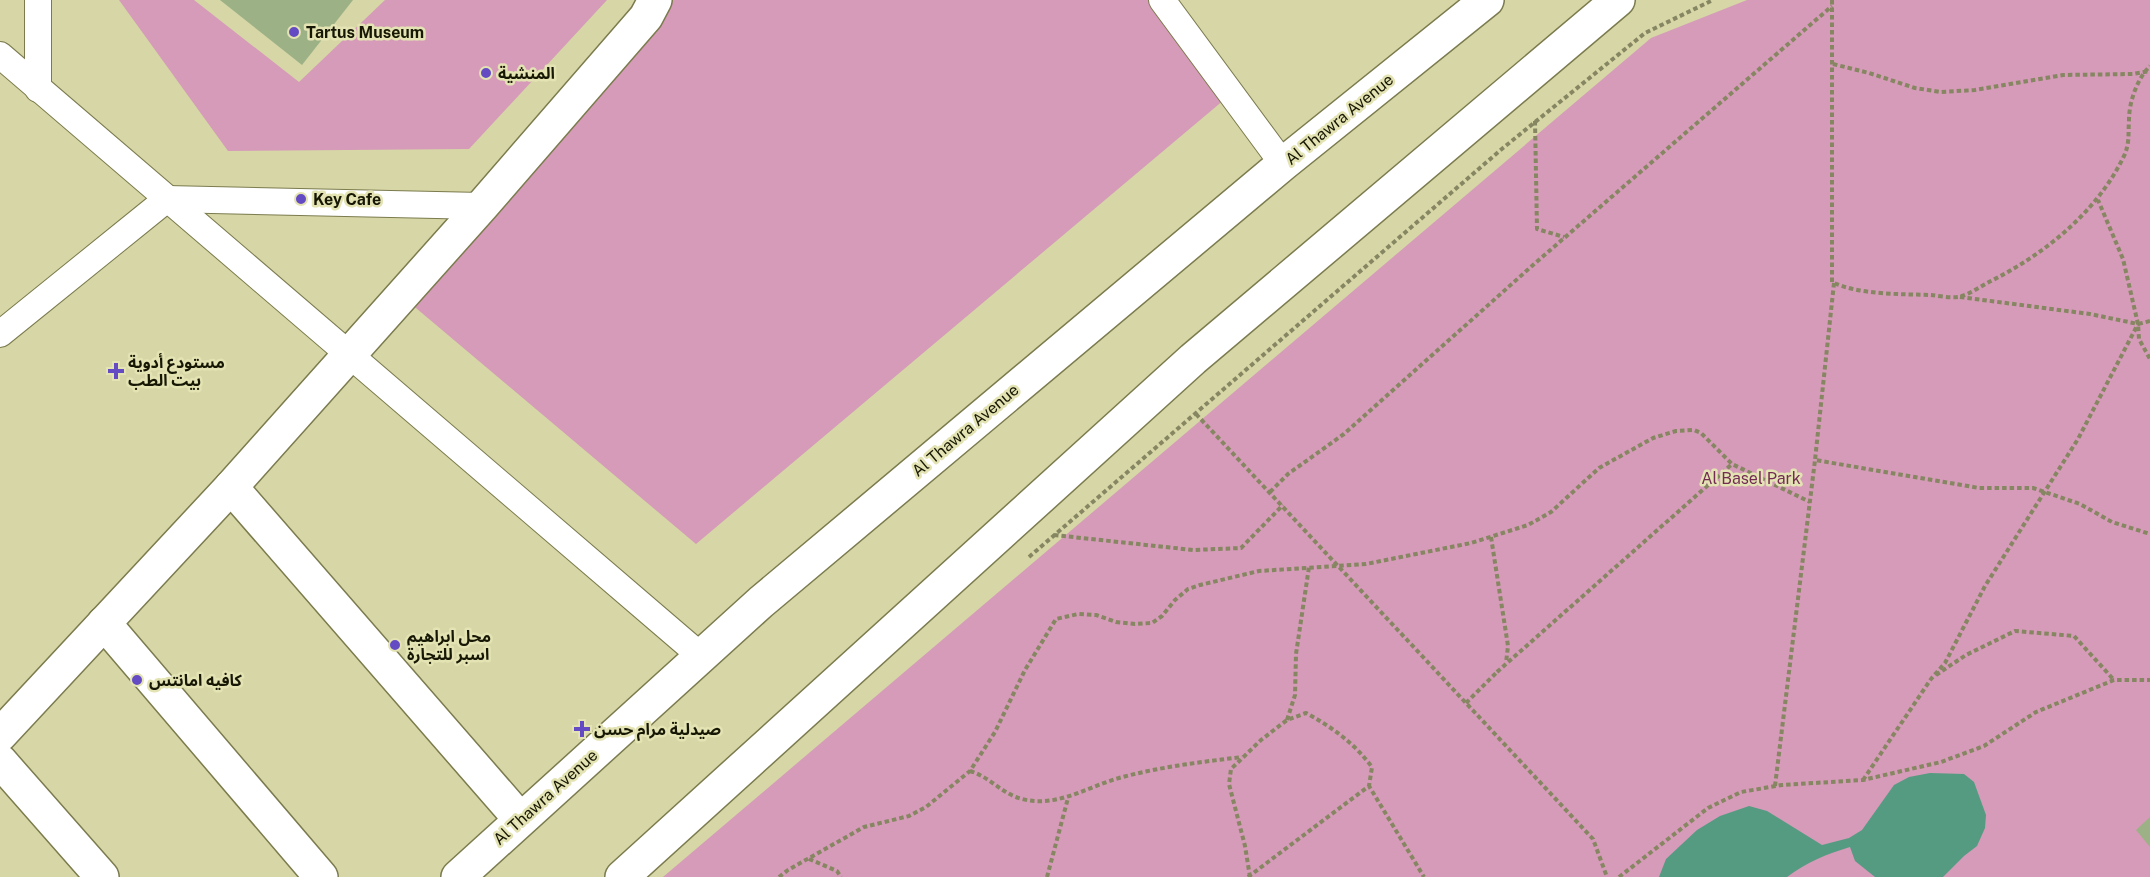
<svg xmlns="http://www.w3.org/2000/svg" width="2150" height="877" font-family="'Public Sans','Noto Sans Arabic',sans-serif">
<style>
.green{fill:#d59bb8}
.water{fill:#559b81}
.building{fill:#9db186}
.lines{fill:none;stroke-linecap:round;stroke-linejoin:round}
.street-casing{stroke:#7b7b4e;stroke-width:28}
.secondary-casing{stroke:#7b7b4e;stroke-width:36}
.primary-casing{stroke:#7b7b4e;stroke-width:36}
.path{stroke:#868662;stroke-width:4;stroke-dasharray:4.5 3;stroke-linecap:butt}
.street{stroke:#fff;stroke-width:26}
.secondary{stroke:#fff;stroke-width:33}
.primary{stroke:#fff;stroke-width:33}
.poi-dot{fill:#644bc4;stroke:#e3e3b3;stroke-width:2}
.labels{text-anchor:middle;stroke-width:5;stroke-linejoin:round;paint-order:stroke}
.poi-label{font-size:16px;font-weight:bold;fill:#171705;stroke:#e3e3b3;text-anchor:start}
.street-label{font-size:16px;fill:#171705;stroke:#e3e3b3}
.park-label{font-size:16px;fill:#732b54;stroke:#e3e3b3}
</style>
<rect width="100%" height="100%" fill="#d6d6a6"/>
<!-- green -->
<g class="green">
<path d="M119,0H194L299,82L385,0H607L469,149L228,151Z"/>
<path d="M636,0H1161L1231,94L696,544L391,287L482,206Z"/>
<path d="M1747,0H2150V877H663L1651,38Z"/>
</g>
<!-- water -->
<path class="water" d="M1930,773L1964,774L1974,782L1986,815L1985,828L1977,846L1964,856L1943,877H1875L1855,861L1850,847C1827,854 1807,862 1787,877H1659L1666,859L1697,830L1720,816L1749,806L1767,811L1822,845L1849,838L1862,830L1894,785L1909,777Z"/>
<!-- building -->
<g class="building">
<path d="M220,0H353L302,65Z"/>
<path d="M2150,817V847L2136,830Z"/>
</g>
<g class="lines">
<defs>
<g id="street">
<path d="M1162,0L1283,164"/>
<path d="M0,55L702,657"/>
<path d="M38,89V0"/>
<path d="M0,334L167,199L482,206"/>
</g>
<g id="secondary">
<path d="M231,487L520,819"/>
<path d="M104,623L321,877"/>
<path d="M0,735L231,487L482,206L646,17L655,0"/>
<path d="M0,761L102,877"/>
</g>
<g id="primary">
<path d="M458,877L761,602L1283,164L1487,0"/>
<path d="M622,877L1193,359L1618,0"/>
</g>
</defs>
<!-- street casing -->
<use href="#street" class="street-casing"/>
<!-- secondary casing -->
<use href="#secondary" class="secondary-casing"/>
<!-- primary casing -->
<use href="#primary" class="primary-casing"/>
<!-- path -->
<g class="path">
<path d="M1832,0V282C1859,295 1901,294 1931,295C1939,296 1950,298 1958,297C1969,295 1981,286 1991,281C2046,253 2097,212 2124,156C2130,143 2128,133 2129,120C2129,102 2137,79 2150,66"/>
<path d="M1833,64L1869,73L1915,88L1941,92L1975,90L2063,75L2133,74L2150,71"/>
<path d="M1535,121L1537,229L1564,237"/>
<path d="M1834,283L1815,460L1979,488H2033L2080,504L2112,522L2150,534"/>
<path d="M1960,297L2090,314L2138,324L2123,259L2098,200"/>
<path d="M2150,321L2138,324L2139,339L2150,359"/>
<path d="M1196,414L1593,839L1607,877"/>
<path d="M1270,492L1288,474L1344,434L1533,265L1832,6"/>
<path d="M1054,535L1193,550L1241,548L1283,505"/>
<path d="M1491,537L1508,646L1506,663"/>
<path d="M1029,557L1503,148L1645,33L1713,0"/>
<path d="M1497,672L1732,464"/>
<path d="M1936,675L1966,655L2015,631L2074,636L2114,680"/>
<path d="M1466,703L1498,671"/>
<path d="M1287,720L1295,695L1296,654L1309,567"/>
<path d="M970,771C990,777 1002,794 1022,799C1057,808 1087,787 1119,778C1159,767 1201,762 1242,757"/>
<path d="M1863,780L1931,679L1945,663L1985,586L2078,439L2138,324"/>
<path d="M1775,786L1815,460"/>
<path d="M809,859L837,871L841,877"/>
<path d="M779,877L788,870L864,827L909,816L926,807L970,771L995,732L1025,670L1056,619L1078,614L1096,615L1116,622L1135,624L1152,623L1162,616L1175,600L1188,589L1200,585L1259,571L1366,564L1471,543L1528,525L1551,512L1599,468L1653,438L1676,431L1694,430L1701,433L1732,464L1810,502"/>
<path d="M1047,877L1068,798"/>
<path d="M1248,877L1369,786L1424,877"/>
<path d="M1250,877L1245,846L1229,784L1231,769L1261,740L1287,720L1306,713C1332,727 1354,743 1372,767L1369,786"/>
<path d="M1619,877L1708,808L1741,792L1782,785L1863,780L1941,762L1984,746L2036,712L2114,680H2150"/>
</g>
<!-- street -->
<use href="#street" class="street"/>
<!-- secondary -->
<use href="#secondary" class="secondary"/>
<!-- primary -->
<use href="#primary" class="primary"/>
</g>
<!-- markers -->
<g class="poi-dot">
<circle cx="294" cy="32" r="6"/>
<circle cx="486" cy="73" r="6"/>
<circle cx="301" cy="199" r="6"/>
<path d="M113 362h6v6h6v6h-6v6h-6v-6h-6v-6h6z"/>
<circle cx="395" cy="645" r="6"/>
<circle cx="137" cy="680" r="6"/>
<path d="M579 720h6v6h6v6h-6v6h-6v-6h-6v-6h6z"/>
</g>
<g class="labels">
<!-- poi labels -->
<g class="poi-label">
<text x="306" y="38">Tartus Museum</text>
<text x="498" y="79">المنشية</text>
<text x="313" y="205">Key Cafe</text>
<text x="128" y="368">مستودع أدوية<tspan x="128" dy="18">بيت الطب</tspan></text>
<text x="407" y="642">محل ابراهيم<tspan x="407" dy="18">اسبر للتجارة</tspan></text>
<text x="149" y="686">كافيه امانتس</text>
<text x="594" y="735">صيدلية مرام حسن</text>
</g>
<!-- street labels -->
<g class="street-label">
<text transform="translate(1339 119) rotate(-39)" y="6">Al Thawra Avenue</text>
<text transform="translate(965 430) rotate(-40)" y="6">Al Thawra Avenue</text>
<text transform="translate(545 797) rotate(-42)" y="6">Al Thawra Avenue</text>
</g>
<!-- park labels -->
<g class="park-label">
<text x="1751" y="484">Al Basel Park</text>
</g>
</g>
</svg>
